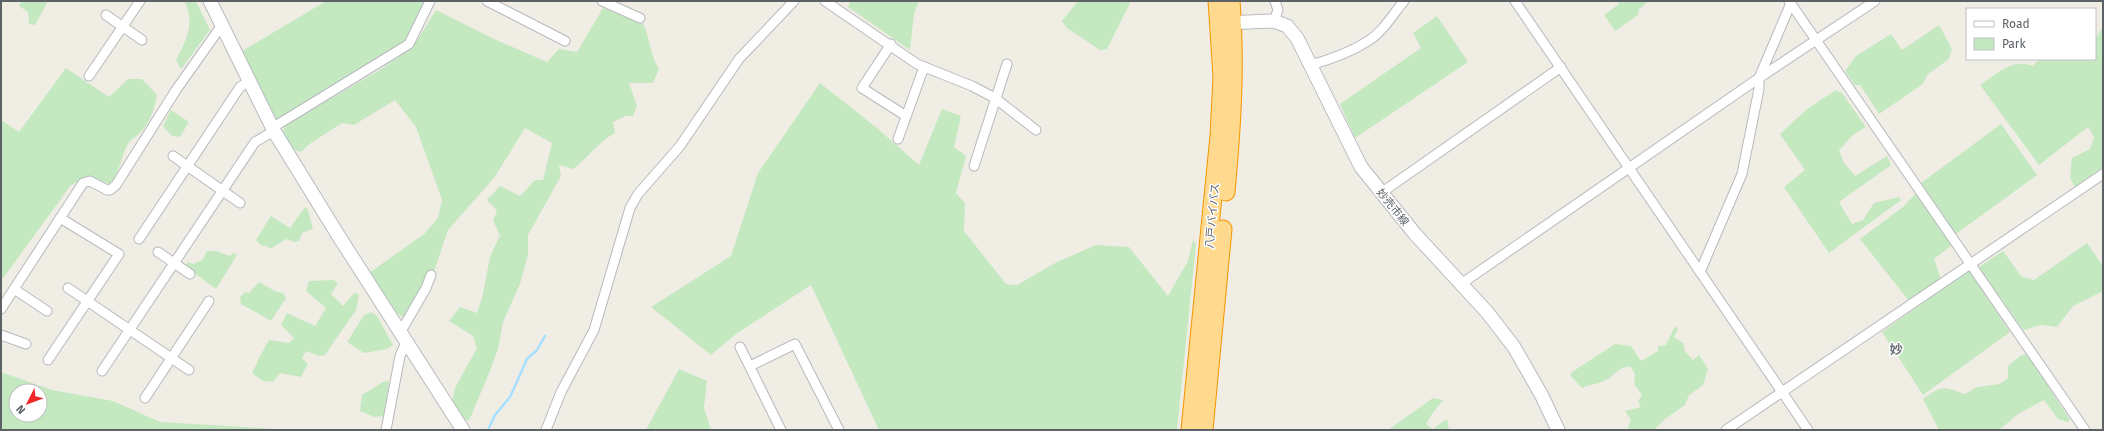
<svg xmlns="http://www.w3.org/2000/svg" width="2104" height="431" font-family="'Fira Sans','Noto Sans JP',sans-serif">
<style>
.green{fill:#c4e9c1;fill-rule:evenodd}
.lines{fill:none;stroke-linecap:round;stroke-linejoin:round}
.stream{stroke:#a7e0ff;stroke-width:2.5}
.street-casing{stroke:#b6b9bd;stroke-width:11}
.secondary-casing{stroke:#b7bbc0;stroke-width:15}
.highway-casing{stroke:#f69500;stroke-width:19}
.street{stroke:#fff;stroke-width:9}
.secondary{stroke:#fff;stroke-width:13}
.highway{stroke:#ffd98e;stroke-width:17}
.labels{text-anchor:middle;stroke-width:3;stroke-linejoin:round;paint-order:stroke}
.street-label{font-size:11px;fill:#5d6267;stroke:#fff}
.quarter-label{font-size:13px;font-weight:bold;fill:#6e7479;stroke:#fff}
</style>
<rect width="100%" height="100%" fill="#f0ede5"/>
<!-- green -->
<g class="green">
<path d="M21,1H48L35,25L29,24L28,12L19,6Z"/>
<path d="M184,1H196L210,30L181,69L176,60C186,42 196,21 184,1Z"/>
<path d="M326,1H425L404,42L275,121L239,53Z"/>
<path d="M850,1H919L914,14L910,50L848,7Z"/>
<path d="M1078,1H1131L1107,49L1100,50L1067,28L1062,21Z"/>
<path d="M1617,1H1649L1639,9L1638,15L1615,31L1604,15L1619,4Z"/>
<path d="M603,8L643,24C651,40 649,53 659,69L653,83H629L637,106L633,116H626L613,122L615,133C598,142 588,158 573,169L559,165L561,176L528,235V255L520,284L503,322L498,349L490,371L469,421L463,418L452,402L455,388L477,348L473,336L449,321L460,307L477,313L482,298L490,257L500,235L493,221L497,210L487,200L500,186L520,196L535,180H543L552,143L525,128L494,178L448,230L429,286L409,321L397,313L369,273L424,234L438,218L442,200L416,127L395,100L354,125L342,123L308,145L301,152L290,149L282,133L285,127L294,120L378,71L413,47L436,10L494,39L547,62L559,49L577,52Z"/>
<path d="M1437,16L1468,62L1355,138L1340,104L1421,48L1413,33Z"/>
<path d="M1939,25L1952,49L1949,59L1927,75L1923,84L1879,114L1860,85H1855L1845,71L1856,56L1891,34L1902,50Z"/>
<path d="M2101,30H2103V167L2075,187L2070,178L2072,158L2090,149L2094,137L2088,127L2039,165L1980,85C1998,73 2012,58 2033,66L2039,59H2095V39Z"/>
<path d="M66,68L109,97L128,79H142L157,95C155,109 149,124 139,134C136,137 131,139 129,142C121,154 121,173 109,184L88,177L71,185L1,281V120L19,132Z"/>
<path d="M820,83L877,128L919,165L942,109L961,116L954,147L966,156L956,193L965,203L964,231L1006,284L1017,285L1057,262L1096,245L1129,247L1168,296L1188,261L1193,240L1196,244L1177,430H879L811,285L736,334L711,355L651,307L731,256L758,173Z"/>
<path d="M1836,90L1842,93L1866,127L1853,135L1839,150L1844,163L1855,176L1887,156L1891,165L1839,202L1852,224L1863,220L1874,203L1899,197L1901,200L1829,253L1784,187L1805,170L1780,134L1807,109Z"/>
<path d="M171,110L189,122L180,137L172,136L163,126Z"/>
<path d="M2001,124L2037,175L1956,234L1921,183Z"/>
<path d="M1916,193L1952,245L1934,259L1941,279L1909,301L1860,239L1903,207Z"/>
<path d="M305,207L308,210L313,229L302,233L299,241L294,242L286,239L270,249L267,246H262L256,240L271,216L290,228Z"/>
<path d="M2087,243L2103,266V291L2073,306L2057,327L2041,325L2023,330L1979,267L2003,251L2022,277L2034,280Z"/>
<path d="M207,251H216L230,256L233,253L237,255L216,289L185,266L188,262L193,264L202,260Z"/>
<path d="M1969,270L2010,332L1923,395L1882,332Z"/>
<path d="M333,280L338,283L331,294L343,306L354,293L359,294L356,310L325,355L319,356L306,351L302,358L308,364L301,377L280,373L273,382L263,381L252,373C258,361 262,351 269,340L289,343L294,338L281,325L287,313L315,326L326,308L306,291L309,281Z"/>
<path d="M259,282L275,291L283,293L286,298L271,321L241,304L240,297L245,292L249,293Z"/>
<path d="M371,312L377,316L393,345L387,349L364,353L347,342L364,315Z"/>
<path d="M1675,326L1678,329L1674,337L1684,344V350L1693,360L1699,355L1708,369L1703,385L1689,395L1685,405L1665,419L1654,430H1627L1631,420L1625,411L1641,407L1638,401L1642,395L1634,384L1635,374L1631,367C1620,365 1615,375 1606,380C1597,385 1589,384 1582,388L1570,375L1572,372L1615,344L1631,346L1641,361L1658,351V346L1666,345Z"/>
<path d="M2027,354L2070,420L2067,422L2058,419L2044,400L2018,414L1999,430H1939L1923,399C1942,385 1943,386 1965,394L1977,387L2000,384L2008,378V366L2020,356Z"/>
<path d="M679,369L707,381L704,408L711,430H646Z"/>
<path d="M1,372L52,390L113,401L160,422L291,430H1ZM16,391H40V415H16Z"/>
<path d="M389,381L384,416L374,417L360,411L362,395L383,382Z"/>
<path d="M1433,398L1443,400L1432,414L1426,424L1433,429L1447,419L1449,429L1388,430Z"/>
</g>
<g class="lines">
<!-- stream -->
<path class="stream" d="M488,430L495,415L510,397L527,359L537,350L545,336"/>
<defs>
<g id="street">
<path d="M487,1L565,41"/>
<path d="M602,1L640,18"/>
<path d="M825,1L917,64L972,86L995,98L1036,130"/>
<path d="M1515,1L1808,430"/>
<path d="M1789,1L2085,430"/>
<path d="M106,15L142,40"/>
<path d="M1274,21L1278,10L1275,1"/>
<path d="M891,44L862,88L906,116"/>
<path d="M1310,65C1329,60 1351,52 1368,41C1383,32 1393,14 1404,1"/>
<path d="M89,76L140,1"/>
<path d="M272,128L409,44L430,1"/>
<path d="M898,139L924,67"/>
<path d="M173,156L240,203"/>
<path d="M974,166L1007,64"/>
<path d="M1381,193L1561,67"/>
<path d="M139,239L240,87L249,81"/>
<path d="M158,252L190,274"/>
<path d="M1700,272L1742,174L1759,89V78L1791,3"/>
<path d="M1461,284L1759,78L1875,1"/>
<path d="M68,288L189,370"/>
<path d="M14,289L47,311"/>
<path d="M1,309L83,183L90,181L107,190H110L116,185L176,90L222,25"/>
<path d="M400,333L426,288L431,275"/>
<path d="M1,335L26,344"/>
<path d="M740,347L781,430"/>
<path d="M48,360L119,254L60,218"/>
<path d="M750,366L795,344L839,430"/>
<path d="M102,371L255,142L274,131"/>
<path d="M145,398L209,301"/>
<path d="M386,430L400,356L406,342"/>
<path d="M546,430L561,392L594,330L630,208L638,194L680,146L739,59L794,1"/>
<path d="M1726,430L2103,174"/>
</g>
<g id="secondary">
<path d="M210,1L274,131L338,235L463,430"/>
<path d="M1224,23L1274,21L1287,26L1297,38L1361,167L1415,234L1487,312L1514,347L1542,396L1558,430"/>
</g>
<g id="highway">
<path d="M1226,192C1232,128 1236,65 1231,1"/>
<path d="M1190,430L1219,136L1222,77L1217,1"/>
<path d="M1204,430L1223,229"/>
</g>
</defs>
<!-- street casing -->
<use href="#street" class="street-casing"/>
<!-- secondary casing -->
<use href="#secondary" class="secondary-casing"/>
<!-- highway casing -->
<use href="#highway" class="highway-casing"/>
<!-- street -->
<use href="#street" class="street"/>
<!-- secondary -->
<use href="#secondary" class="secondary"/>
<!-- highway -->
<use href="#highway" class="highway"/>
</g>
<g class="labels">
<!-- street labels -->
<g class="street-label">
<text transform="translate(1393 207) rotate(51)" y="4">妙売市線</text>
<text transform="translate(1212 216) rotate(-85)" y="4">八戸バイパス</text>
</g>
<!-- quarter labels -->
<g class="quarter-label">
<text x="1896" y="354">妙</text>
</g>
</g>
<!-- border -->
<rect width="2104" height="431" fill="none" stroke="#5d6267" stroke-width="4"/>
<!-- legend -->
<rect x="1966" y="8" width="130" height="52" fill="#ffffff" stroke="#bec0c2"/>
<rect x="1974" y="21" width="20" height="6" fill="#ffffff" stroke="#bec0c2"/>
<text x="2002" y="28" font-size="12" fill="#5d6267">Road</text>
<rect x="1974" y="38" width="20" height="12" fill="#c4e9c1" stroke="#bec0c2"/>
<text x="2002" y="48" font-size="12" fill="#5d6267">Park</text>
<!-- north arrow -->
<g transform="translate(28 403) rotate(228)"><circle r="19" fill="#ffffff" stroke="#bec0c2"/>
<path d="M0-3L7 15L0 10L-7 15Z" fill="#f2292a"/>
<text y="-6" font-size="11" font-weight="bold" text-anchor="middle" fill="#5d6267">N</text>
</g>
</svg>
